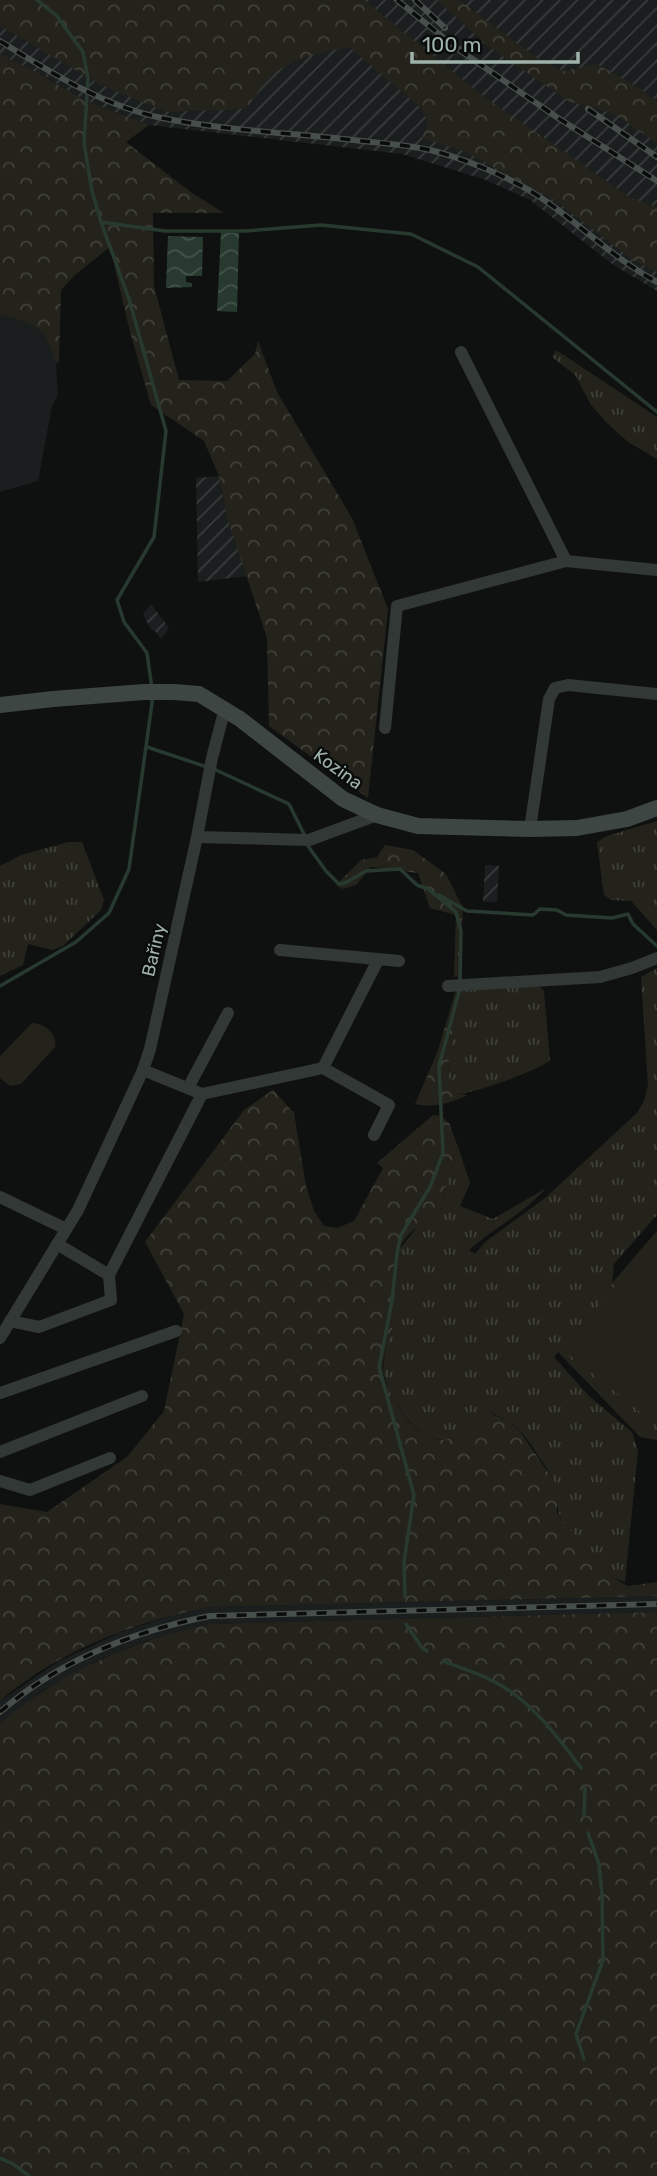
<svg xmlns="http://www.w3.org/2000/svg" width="657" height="2176" font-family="Rubik,sans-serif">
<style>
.built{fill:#1b1e1e}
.industrial{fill:url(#industrial-furrows)}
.grass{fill:url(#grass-tufts)}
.forest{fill:url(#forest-crowns)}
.pitch{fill:#23231b}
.water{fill:url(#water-waves)}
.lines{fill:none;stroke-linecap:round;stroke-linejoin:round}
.stream{stroke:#283a2f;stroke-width:3.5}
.minor{stroke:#323836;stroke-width:12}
.secondary{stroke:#3e4643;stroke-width:16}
.rail-casing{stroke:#474f4c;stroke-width:6}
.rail{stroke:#0a0c0c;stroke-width:3.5;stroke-dasharray:10;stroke-linecap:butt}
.labels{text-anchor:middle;stroke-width:5;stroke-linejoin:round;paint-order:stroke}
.street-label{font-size:18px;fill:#9fb3ab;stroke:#0a0c0c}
</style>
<defs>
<pattern id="industrial-furrows" width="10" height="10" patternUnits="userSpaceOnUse" patternTransform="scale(1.75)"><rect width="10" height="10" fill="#1b1e1e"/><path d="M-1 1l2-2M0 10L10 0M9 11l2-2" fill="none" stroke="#393c3c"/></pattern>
<pattern id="grass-tufts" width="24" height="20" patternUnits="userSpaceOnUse" patternTransform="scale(1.75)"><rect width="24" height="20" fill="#23231b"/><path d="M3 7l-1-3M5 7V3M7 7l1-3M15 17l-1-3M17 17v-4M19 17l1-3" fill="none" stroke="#404139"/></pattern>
<pattern id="forest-crowns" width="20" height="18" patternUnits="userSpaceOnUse" patternTransform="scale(1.75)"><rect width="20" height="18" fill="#23231b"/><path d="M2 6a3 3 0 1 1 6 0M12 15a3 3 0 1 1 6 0" fill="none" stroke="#404139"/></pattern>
<pattern id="water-waves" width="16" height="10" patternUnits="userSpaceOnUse" patternTransform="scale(1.75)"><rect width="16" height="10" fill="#283a2f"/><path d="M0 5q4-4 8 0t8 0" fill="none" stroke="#44544a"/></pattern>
</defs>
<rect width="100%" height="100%" fill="#0f1111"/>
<!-- built -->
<g class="built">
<path d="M0,315L36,325L50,343L56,363L58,395L52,406L38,481L0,492Z"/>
<path d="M657,1596V1612L211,1624L146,1641L101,1659L42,1691L0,1723V1701L59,1661L119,1633L179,1613L209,1607Z"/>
</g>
<!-- industrial -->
<g class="industrial">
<path d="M0,0H657V291L612,264L530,200L486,180L402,154L149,125L82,99L41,74L0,309Z"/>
<path d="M219,476L227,517L248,576L198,582L196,478Z"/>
<path d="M151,604L169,628L161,639L155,631L151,630L143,614Z"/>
<path d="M485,865L499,866L497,902H483Z"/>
</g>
<!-- grass -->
<g class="grass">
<path d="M556,350L657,417V459L628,442L607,423L591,405L575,375L552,357Z"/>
<path d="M657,821V930L631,901L611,900L604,895L597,842L607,836Z"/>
<path d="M68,842H82L104,900L101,910L63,946L52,950L28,944L23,965L0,976V866L21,855Z"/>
<path d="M657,968V1215L614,1264L612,1283L657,1231V1440L640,1437L558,1352L554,1357L588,1395L632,1432L638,1451L625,1582L613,1578L562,1520C555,1508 558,1494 554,1481C544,1464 525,1431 509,1421C502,1417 495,1416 489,1410L476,1425L462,1435L447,1440L429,1438L416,1428L405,1416L389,1392L383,1372L397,1252L419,1225L441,1211L448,1177L458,1147L470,1183L460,1206L493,1219L546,1188C525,1213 493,1228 469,1250L475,1254L485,1242L545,1198L637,1113L644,1101L648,1086L641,977Z"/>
<path d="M538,985L544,991L550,1061C534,1071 475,1094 456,1094C437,1069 458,1018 466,991Z"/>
</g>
<!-- forest -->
<g class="forest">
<path d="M0,0H364L483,96L631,198L657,207V272L633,260L554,200L466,152L422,138L428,124L422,109L349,47C320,52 288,59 266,81C259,90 253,100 246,109L166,112L101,85L0,26Z"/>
<path d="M437,0H459L538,59L564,71L597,64L644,91L657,101V143L613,113L570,102L489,47Z"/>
<path d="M0,54L40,74L82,99L149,125L126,142L192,193L224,213H153L154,286L179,380L227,381L255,354L258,341L277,392L352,518L388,609L368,798L269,726L267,638L227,517L219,476L204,441L151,405L130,332L110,247L76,274L61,290L59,362L56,363C44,324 37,325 0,315Z"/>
<path d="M385,845L413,850L446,874L463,908L459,976L454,977L456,915L430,908L418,873L371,867L356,885L343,889L336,885L361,860L377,857Z"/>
<path d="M456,990L466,991C459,1018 437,1069 456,1094H465L466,1096C446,1104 436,1108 415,1104L437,1053Z"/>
<path d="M273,1090L294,1113L306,1186L314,1211L324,1226L337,1228L354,1221L383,1168L377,1163L433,1115L441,1116L449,1123L458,1147L448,1177L441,1211C426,1220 404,1234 398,1251C390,1273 397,1299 394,1321C391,1337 381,1357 383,1374C385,1386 393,1397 399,1408C429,1453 456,1447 489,1410L494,1415L509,1421L519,1430L554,1481L557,1490V1512L562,1520L613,1578L628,1586L657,1582V1596L209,1607C134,1622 58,1651 0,1701V1504L47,1512L127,1457L164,1411L184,1314L145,1242L244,1110Z"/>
<path d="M657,1612V2176H0V1723C61,1672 133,1640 211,1624Z"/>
</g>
<!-- pitch -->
<g class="pitch">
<path d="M32,1023C44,1023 58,1034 55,1047L21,1084L10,1086L0,1078V1056Z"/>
<path d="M657,1233V1410L649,1419L563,1350Z"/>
</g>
<!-- water -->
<g class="water">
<path d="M221,232L239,233L237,312L217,311Z"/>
<path d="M168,236L203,237L202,276H186V282L192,283V287L166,288Z"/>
</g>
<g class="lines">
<!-- stream -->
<g class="stream">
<path d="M37,0L56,15L83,52L88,78L84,143L92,191L101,222L129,299L166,431L154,537L117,600L124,622L147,653L152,689"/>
<path d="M101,222L165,231H245L321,225L411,234L478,267L657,412"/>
<path d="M147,747L216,770L289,804L305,836"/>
<path d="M308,846L326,871L339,884L345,883L366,871L400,869L417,885L428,889L456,912L461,931L460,981"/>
<path d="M439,895L467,911L533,915L540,909L557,910L566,915L612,918L628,914L633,924L657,946"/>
<path d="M0,986L76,942L109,913L129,869L153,696"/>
<path d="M405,1597L404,1562L414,1495L379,1367L392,1301L397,1253L401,1235L430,1187L443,1153L439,1066L460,988"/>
<path d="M406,1624L422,1648L427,1651"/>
<path d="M443,1661C460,1668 478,1673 493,1681C531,1700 557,1736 581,1768"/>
<path d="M584,1816L585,1788"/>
<path d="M584,2059L576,2034L603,1960L602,1895L599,1864L588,1833"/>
<path d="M0,2158L13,2164L29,2176"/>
</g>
<!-- minor -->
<g class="minor">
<path d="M461,352L566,561"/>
<path d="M385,728L397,606L566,561L657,570"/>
<path d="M530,829L549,699L555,688L568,685L657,694"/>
<path d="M197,837L309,840L377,815"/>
<path d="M280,950L399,961"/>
<path d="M448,986L600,977L632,968L657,958"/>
<path d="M323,1068L378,960"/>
<path d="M143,1070L202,1094L323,1068L389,1105L374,1135"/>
<path d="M188,1088L228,1013"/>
<path d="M0,1197L66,1229"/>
<path d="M57,1244L109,1275"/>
<path d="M10,1321L39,1327L111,1300L109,1275L202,1094"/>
<path d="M0,1338L78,1210L143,1070L150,1049L197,837L212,758L225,708"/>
<path d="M0,1393L176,1331"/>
<path d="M0,1452L142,1396"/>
<path d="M0,1481L30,1490L110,1458"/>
</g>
<!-- secondary -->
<path class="secondary" d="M0,705L53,699L144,692H174L199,694L240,719L343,799L377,815L418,826L530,829L577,828L627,819L657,808"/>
<defs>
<g id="rail">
<path d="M397,0L455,47L558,118L657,181"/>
<path d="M415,0L445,28"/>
<path d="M0,41C50,72 103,106 162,118C227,131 295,133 362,141C391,144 422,146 451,156C485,167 521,183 550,204C586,230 618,261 657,282"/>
<path d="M588,109L657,157"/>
<path d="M0,1712C59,1661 134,1631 210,1616L657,1604"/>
</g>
</defs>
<!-- rail casing -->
<use href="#rail" class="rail-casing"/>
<!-- rail -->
<use href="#rail" class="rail"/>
</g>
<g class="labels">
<!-- street labels -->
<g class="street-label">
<text transform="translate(338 769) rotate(36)" y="6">Kozina</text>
<text transform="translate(154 950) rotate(-77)" y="6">Bařiny</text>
</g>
</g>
<!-- scale -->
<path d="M412 52v10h166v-10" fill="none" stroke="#9fb3ab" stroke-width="3.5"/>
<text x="422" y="52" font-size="21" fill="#9fb3ab" stroke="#0a0c0c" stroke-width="5" paint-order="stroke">100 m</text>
</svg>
